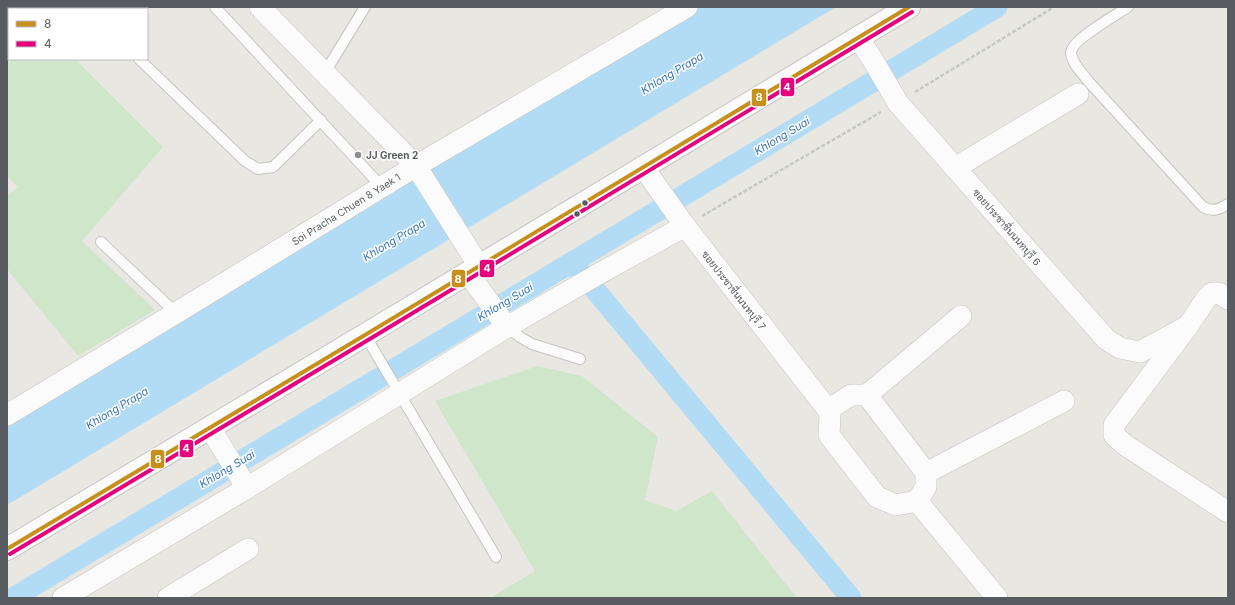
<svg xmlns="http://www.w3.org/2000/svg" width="1235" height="605" font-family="Inter,Sarabun,sans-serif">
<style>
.green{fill:#d0e6cb}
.water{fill:#b2dbf6}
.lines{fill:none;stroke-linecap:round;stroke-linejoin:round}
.canal{stroke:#b2dbf6;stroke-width:21}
.lane-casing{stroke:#c5c5c4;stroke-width:12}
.street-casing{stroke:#c5c5c4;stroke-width:22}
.secondary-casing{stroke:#c5c5c4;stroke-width:24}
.path{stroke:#c3c9c5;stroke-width:2.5;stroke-dasharray:4 2;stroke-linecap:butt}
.lane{stroke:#fcfbfb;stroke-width:10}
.street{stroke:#fcfbfb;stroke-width:21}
.secondary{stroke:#fcfbfb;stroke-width:22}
.bus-1-casing{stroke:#fff;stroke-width:7}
.bus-2-casing{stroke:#fff;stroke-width:7}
.bus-1{stroke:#c7901d;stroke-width:4}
.bus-2{stroke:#e5007d;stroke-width:4}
.poi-dot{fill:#8b8d8e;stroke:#fff;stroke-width:1.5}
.bus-dot{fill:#585c60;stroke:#fff;stroke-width:1.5}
.labels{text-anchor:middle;stroke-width:3;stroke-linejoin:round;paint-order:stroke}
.poi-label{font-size:10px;font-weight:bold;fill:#585c60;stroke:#fff;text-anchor:start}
.street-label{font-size:10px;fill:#585c60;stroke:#fff}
.water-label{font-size:11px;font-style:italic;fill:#3877b3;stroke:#fff}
.line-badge{stroke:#fff;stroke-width:1.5}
.badge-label{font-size:11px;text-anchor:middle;font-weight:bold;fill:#fff}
</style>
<rect width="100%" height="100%" fill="#e9e7e2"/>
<!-- green -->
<g class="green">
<path d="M7,7H24L26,9H9V59H75L163,147L82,241L155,310L78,356L7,269V196L18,187L7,176Z"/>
<path d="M537,366L582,376L658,437L645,500L676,511L712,491L797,598H490L535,571L435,401Z"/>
</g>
<!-- water -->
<path class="water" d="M695,7H836L7,505V420Z"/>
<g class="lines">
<!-- canal -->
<g class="canal">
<path d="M576,267L851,598"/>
<path d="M13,598L997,7"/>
</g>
<defs>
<g id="lane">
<path d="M86,7L88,9"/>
<path d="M215,7L382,187"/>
<path d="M1128,7C1116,15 1071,40 1071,53C1072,64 1083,74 1089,82L1203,207C1213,212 1218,210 1228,204"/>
<path d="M139,59L245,161L258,169L273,167L321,120"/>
<path d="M324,74L365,7"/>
<path d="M101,242L176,313"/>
<path d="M507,327L520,337L532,344L580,359"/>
<path d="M365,335L496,557"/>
</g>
<g id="street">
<path d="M260,7L416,166L479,266"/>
<path d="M858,37L874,62L898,103L1106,339L1120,348L1140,352L1188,326"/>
<path d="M643,167L685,226L828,410L830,415L829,435L877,497L896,505L917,501L926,487V473L867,395H851L828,410"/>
<path d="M955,168L1078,94"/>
<path d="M468,273L507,327"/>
<path d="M1228,299L1219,293H1212L1206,299L1188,326L1114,425V435L1125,445L1228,512"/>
<path d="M867,395L961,316"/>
<path d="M7,415L176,313L416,166L687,7"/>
<path d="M210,428L247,488"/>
<path d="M926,473L1064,401"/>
<path d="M917,501L997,598"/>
<path d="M63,598L247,488L507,327L595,276L685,226"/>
<path d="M168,598L248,549"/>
</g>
<path id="secondary" d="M7,549L365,335L909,7"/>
</defs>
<!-- lane casing -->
<use href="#lane" class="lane-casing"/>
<!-- street casing -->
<use href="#street" class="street-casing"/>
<!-- secondary casing -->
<use href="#secondary" class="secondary-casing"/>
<!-- path -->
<g class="path">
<path d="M915,92L1054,7"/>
<path d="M702,216L881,112"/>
</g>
<!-- lane -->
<use href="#lane" class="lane"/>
<!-- street -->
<use href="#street" class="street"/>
<!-- secondary -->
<use href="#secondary" class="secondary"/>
<defs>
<path id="bus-1" d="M7,549L365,335L909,7"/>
<path id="bus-2" d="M10,554L368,340L912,12"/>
</defs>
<!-- bus-1 casing -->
<use href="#bus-1" class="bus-1-casing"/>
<!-- bus-2 casing -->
<use href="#bus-2" class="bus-2-casing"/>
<!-- bus-1 -->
<use href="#bus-1" class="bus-1"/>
<!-- bus-2 -->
<use href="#bus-2" class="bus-2"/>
</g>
<!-- markers -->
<circle class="poi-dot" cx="358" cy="155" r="4"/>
<g class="bus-dot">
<circle cx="585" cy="203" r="3.5"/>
<circle cx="577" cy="214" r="3.5"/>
</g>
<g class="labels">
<!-- poi labels -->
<g class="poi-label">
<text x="366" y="159">JJ Green 2</text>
</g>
<!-- street labels -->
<g class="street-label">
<text transform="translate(346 209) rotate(-32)" y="4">Soi Pracha Chuen 8 Yaek 1</text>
<text transform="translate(1007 227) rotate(49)" y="4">ซอยประชาชื่นนนทบุรี 6</text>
<text transform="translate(734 290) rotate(52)" y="4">ซอยประชาชื่นนนทบุรี 7</text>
</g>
<!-- water labels -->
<g class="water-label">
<text transform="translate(672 73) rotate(-31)" y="4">Khlong Prapa</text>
<text transform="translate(782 136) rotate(-31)" y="4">Khlong Suai</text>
<text transform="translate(394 240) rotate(-31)" y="4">Khlong Prapa</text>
<text transform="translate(505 302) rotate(-31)" y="4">Khlong Suai</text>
<text transform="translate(117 408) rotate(-31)" y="4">Khlong Prapa</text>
<text transform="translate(227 469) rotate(-31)" y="4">Khlong Suai</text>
</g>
</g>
<g class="line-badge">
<rect x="780" y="77" width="15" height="20" rx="4" fill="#e5007d"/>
<rect x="751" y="88" width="16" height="19" rx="4" fill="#c7901d"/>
<rect x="479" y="259" width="16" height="19" rx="4" fill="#e5007d"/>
<rect x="451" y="269" width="15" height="19" rx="4" fill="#c7901d"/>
<rect x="179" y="439" width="15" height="19" rx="4" fill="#e5007d"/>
<rect x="150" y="449" width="15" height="20" rx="4" fill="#c7901d"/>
</g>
<g class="badge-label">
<text x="787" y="91">4</text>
<text x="759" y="101">8</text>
<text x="487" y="272">4</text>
<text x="458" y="283">8</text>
<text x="186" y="452">4</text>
<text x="158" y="463">8</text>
</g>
<!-- border -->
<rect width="1235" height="605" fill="none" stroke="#585c60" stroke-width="16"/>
<!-- legend -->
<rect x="8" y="8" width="140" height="52" fill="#ffffff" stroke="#bcbebf"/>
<rect x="16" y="21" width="20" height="6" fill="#c7901d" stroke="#bcbebf"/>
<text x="44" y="28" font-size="12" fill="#585c60">8</text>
<rect x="16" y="41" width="20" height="6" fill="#e5007d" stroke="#bcbebf"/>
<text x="44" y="48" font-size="12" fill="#585c60">4</text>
</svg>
